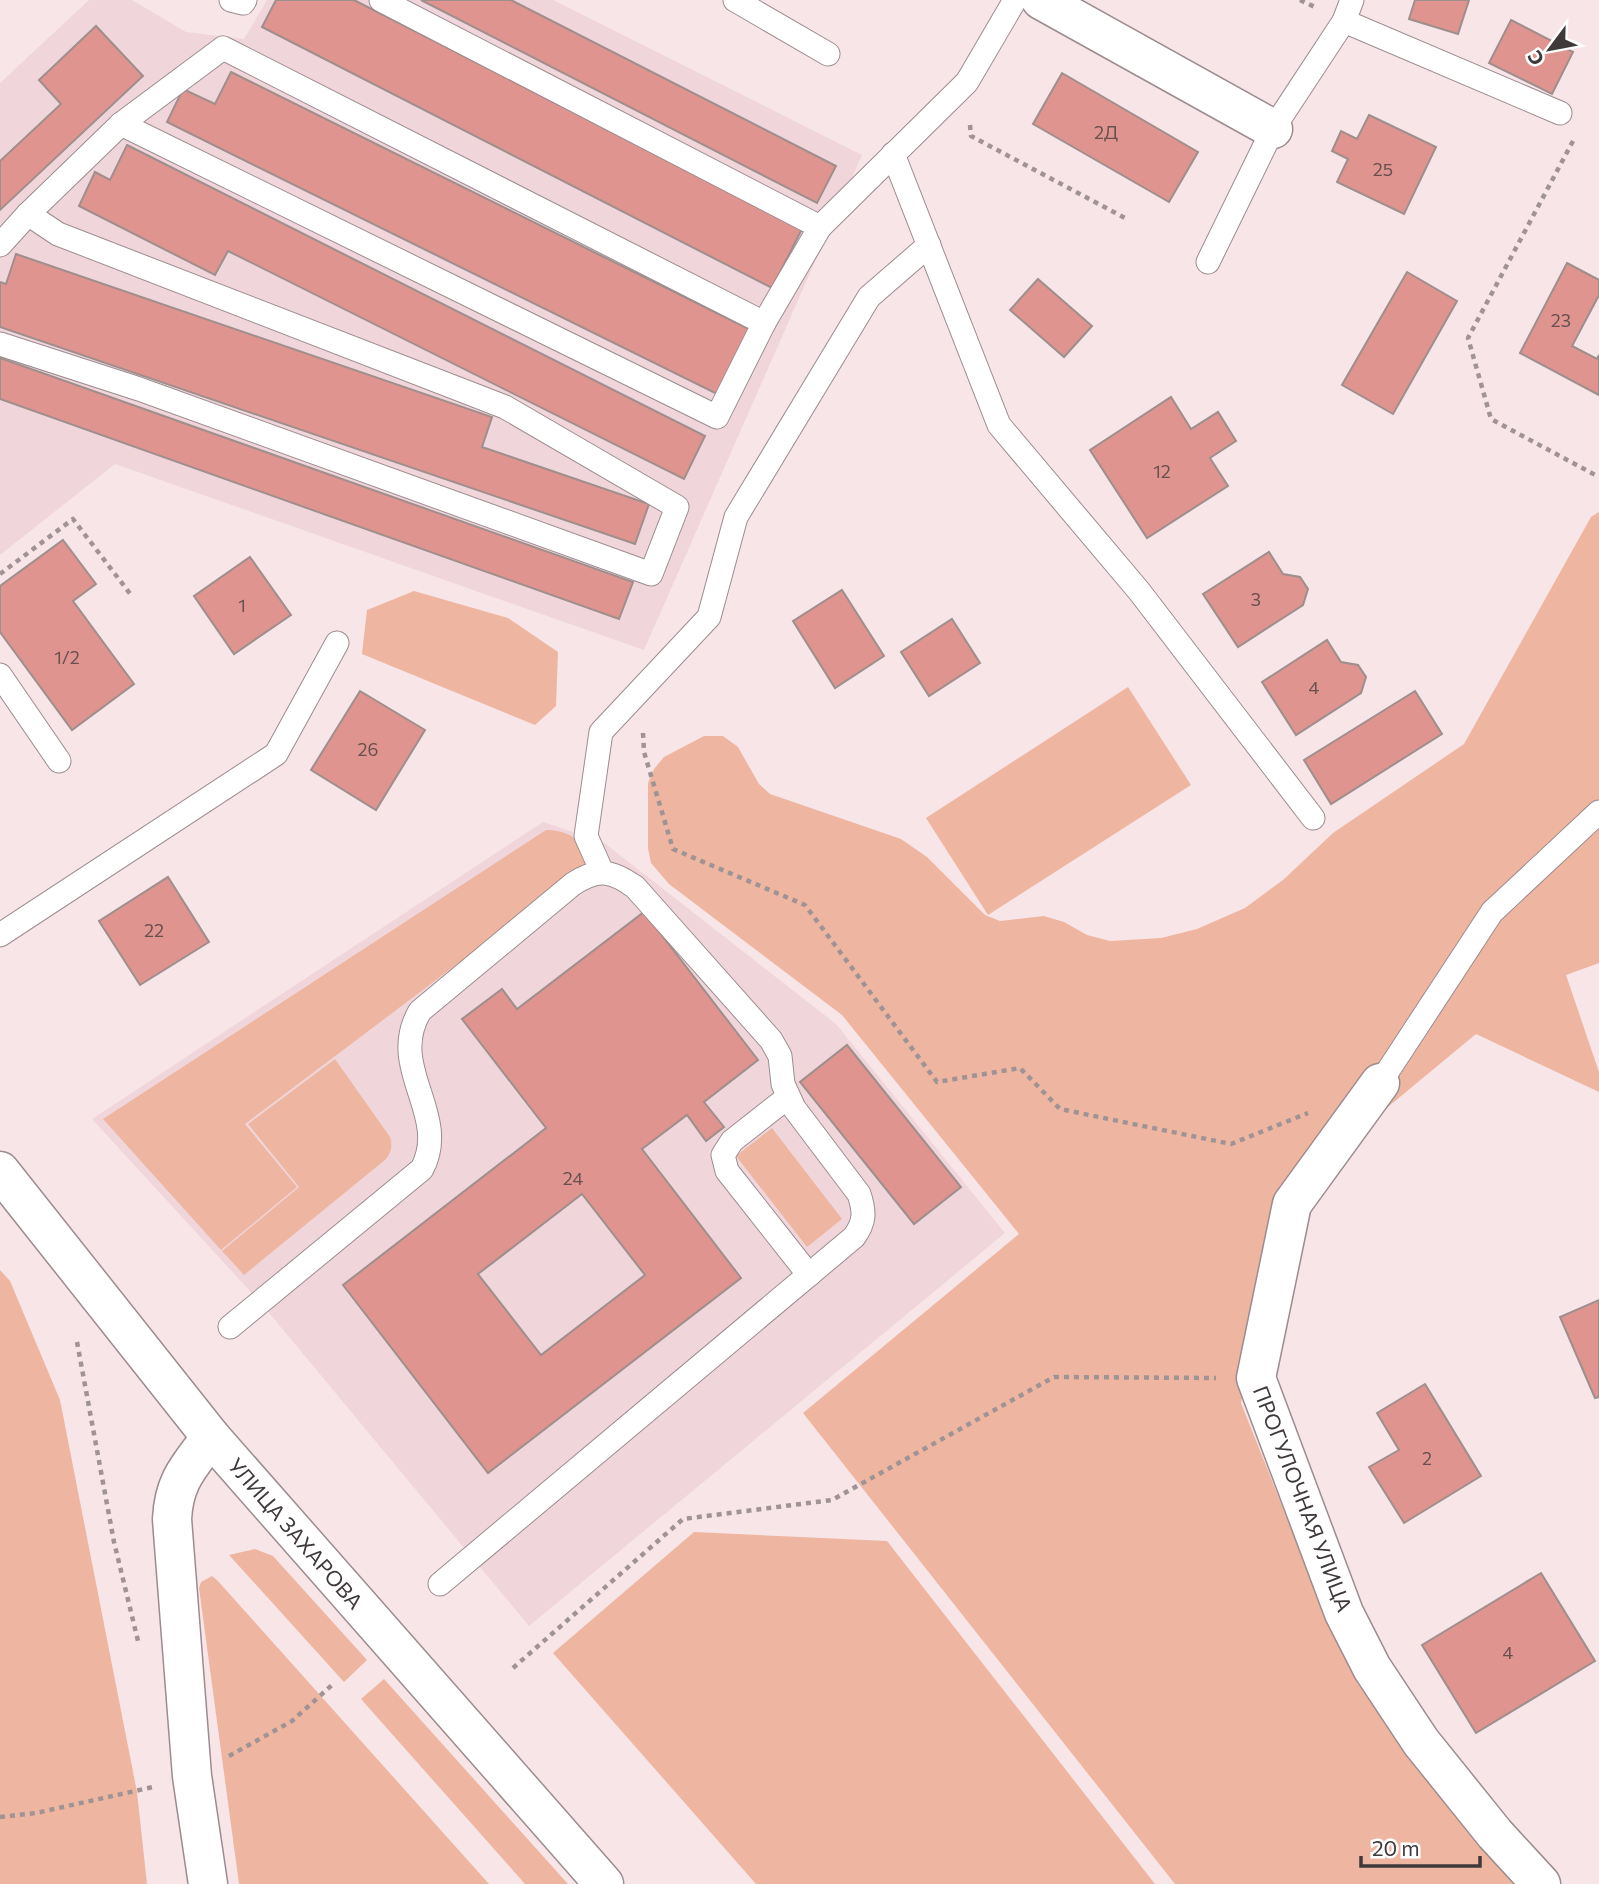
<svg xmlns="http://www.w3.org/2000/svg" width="1599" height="1884" font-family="Commissioner,sans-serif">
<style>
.built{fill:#f0d6db}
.green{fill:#eeb6a0}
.building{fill:#df948f;stroke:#9e8e8c;stroke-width:2;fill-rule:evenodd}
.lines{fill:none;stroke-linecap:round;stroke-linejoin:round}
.lane-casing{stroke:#9c8c8f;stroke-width:25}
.street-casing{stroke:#9c8c8f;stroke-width:41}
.secondary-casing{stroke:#9c8c8f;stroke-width:41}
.path{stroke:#9f9395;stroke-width:4.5;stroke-dasharray:5 5;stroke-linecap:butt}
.lane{stroke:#fff;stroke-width:23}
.street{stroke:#fff;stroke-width:38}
.secondary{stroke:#fff;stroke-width:38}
.labels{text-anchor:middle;stroke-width:5;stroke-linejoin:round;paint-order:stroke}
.number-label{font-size:18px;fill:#68504f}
.street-label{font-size:21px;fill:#40393a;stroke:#fff}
</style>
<rect width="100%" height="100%" fill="#f7e5e8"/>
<!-- built -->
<g class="built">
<path d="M89,0H132L186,32L244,39L267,0H553L862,155L644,650L115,464L0,555V83Z"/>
<path d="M543,822L603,842L836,1024L1005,1233L529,1626L260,1302L92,1119Z"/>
</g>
<!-- green -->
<g class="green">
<path d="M1599,512V963L1566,975L1599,1072V1092L1476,1034L1273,1202L1241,1403L1329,1624L1521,1884H1175L803,1413L1019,1234L842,1015L669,884L651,863L648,848V783L654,769L664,757L704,736H723L738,747L759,784L770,794L901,839L927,857L985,915L1000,921L1044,916L1064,922L1087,935L1110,941L1161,938L1197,929L1245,908L1283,880L1333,833L1464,744L1591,517Z"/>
<path d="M414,591L508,618L558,652L556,706L535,725L362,654L367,610Z"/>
<path d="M1128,687L1191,785L988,915L926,818Z"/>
<path d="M546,830C564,830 578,837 588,851L586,867L245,1124L297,1187L221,1250L103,1119Z"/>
<path d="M335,1059L390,1137C393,1147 391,1153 385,1160L244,1275L222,1251L299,1187L248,1124Z"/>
<path d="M772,1128L842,1219L807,1247L736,1156Z"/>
<path d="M0,1270L10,1281L60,1400L137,1792L147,1884H0Z"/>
<path d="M694,1532L887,1541L1155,1884H756L553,1653Z"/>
<path d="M255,1549L273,1556L367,1660L344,1682L229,1555Z"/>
<path d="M212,1576L217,1580L489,1884H239L199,1588L201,1582Z"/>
<path d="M384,1679L568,1884H525L361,1699Z"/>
</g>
<!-- building -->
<g class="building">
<path d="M276,0H354L802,229L772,288L262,27Z"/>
<path d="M421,0H511L836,166L817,203Z"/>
<path d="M1415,0H1469L1458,34L1409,19Z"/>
<path d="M1511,20L1573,52L1552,94L1489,63Z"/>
<path d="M96,26L143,76L0,210V161L61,104L39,80Z"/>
<path d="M231,72L749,329L717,394L167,122L183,89L215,104Z"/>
<path d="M1062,73L1198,152L1169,202L1033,124Z"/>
<path d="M1369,115L1436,147L1404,214L1337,182L1348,159L1332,151L1341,131L1357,139Z"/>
<path d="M127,145L705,436L684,479L228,251L215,275L79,206L95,172L110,180Z"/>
<path d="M16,254L492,417L482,447L649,504L635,544L0,327V282L6,284Z"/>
<path d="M1567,263L1599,280V295L1572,346L1597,359L1599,355V395L1520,353Z"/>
<path d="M1407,272L1457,301L1393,414L1342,385Z"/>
<path d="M1038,279L1092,326L1064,357L1010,310Z"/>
<path d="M0,358L633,582L619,619L0,399Z"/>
<path d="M1171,397L1191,429L1218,412L1236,441L1210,458L1228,486L1147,538L1090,450Z"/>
<path d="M63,540L96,584L73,601L134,684L72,730L0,632V586Z"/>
<path d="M1269,552L1283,574L1300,577L1308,589L1303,605L1238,647L1203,594Z"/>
<path d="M250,557L291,615L234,654L194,596Z"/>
<path d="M842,590L884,656L835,688L793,621Z"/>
<path d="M952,619L980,663L929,696L901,652Z"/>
<path d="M1327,640L1341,662L1358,665L1366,677L1361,693L1296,735L1262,682Z"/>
<path d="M360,691L425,730L376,810L311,770Z"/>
<path d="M1415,691L1442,734L1331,804L1304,760Z"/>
<path d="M168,877L209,942L140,985L99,921Z"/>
<path d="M644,912L758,1060L704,1102L724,1127L706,1141L687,1115L642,1149L741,1278L488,1473L343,1285L546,1128L462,1019L502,989L517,1009ZM582,1194L645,1275L541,1355L478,1274Z"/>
<path d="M847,1045L961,1187L914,1224L800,1082Z"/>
<path d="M1599,1300V1397L1595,1398L1560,1317Z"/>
<path d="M1425,1384L1481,1476L1404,1523L1369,1467L1399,1450L1377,1413Z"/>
<path d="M1541,1573L1595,1661L1476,1733L1422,1645Z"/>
</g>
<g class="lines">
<defs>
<g id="lane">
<path d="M231,0L243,3L245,0"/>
<path d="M381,0L820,227"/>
<path d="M735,0L828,54"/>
<path d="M1344,21L1560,113"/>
<path d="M121,124L717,417L764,323L820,227L967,82L1015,0"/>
<path d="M893,154L999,425L1139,591L1313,818"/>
<path d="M0,245L28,214L121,124L223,48L764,323"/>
<path d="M1208,262L1273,129L1344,21L1352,0"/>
<path d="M0,344L139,389L651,574L677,507L505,407L58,234L28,214"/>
<path d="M0,675L59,761"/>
<path d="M602,872L586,836L601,732L709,617L736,517L869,297L929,245"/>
<path d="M0,935L276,754L337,643"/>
<path d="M1380,1083L1492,912L1599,812"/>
<path d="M788,1097L732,1141L723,1155L727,1171L809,1275"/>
<path d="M230,1327L422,1169C451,1114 386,1068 420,1011L573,884C598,868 611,870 635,887L771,1040L780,1056L783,1084L794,1108L859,1194C865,1212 865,1222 854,1237L440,1584"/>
</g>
<g id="street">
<path d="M1041,0L1273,129"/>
<path d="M1380,1083L1292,1204L1256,1378L1344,1613L1372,1668L1421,1742L1495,1834L1541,1884"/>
<path d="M208,1884L192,1776L172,1519C174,1480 189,1467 211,1437"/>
</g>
<path id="secondary" d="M0,1171L211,1437L604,1884"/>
</defs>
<!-- lane casing -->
<use href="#lane" class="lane-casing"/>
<!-- street casing -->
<use href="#street" class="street-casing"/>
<!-- secondary casing -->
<use href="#secondary" class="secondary-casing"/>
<!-- path -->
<g class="path">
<path d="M1300,0L1315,7"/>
<path d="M970,125L971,136L1125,218"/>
<path d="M1573,141L1468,338L1491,419L1599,477"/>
<path d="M0,574L73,519L131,595"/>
<path d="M643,733L644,752L673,849L805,905L937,1082L1020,1068L1060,1109L1231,1144L1308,1113"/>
<path d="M77,1342L114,1542L139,1645"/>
<path d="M513,1668L683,1519L832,1500L1054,1377L1216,1378"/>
<path d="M229,1756L292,1721L332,1685"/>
<path d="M0,1817L36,1813L153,1787"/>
</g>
<!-- lane -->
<use href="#lane" class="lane"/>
<!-- street -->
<use href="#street" class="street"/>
<!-- secondary -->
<use href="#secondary" class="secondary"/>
</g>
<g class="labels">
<!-- number labels -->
<g class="number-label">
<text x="1106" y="139">2Д</text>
<text x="1383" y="176">25</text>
<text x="1561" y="327">23</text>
<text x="1162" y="478">12</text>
<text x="1256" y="606">3</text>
<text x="242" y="612">1</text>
<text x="67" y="664">1/2</text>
<text x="1314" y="694">4</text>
<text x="368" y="756">26</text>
<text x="154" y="937">22</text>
<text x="573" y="1185">24</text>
<text x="1427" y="1465">2</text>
<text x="1508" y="1659">4</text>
</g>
<!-- street labels -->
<g class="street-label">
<text transform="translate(1302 1499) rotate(69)" y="7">ПРОГУЛОЧНАЯ УЛИЦА</text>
<text transform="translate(295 1534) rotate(49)" y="7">УЛИЦА ЗАХАРОВА</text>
</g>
</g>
<!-- north arrow -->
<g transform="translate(1550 49) rotate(238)" stroke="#ffffff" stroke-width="5" paint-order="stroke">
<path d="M0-5L12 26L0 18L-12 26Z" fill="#40393a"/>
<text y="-10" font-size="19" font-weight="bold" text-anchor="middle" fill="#40393a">С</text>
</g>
<!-- scale -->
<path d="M1361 1856v10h119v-10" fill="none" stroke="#40393a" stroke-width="3.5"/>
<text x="1372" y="1856" font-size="21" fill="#40393a" stroke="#ffffff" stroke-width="5" paint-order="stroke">20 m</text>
</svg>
